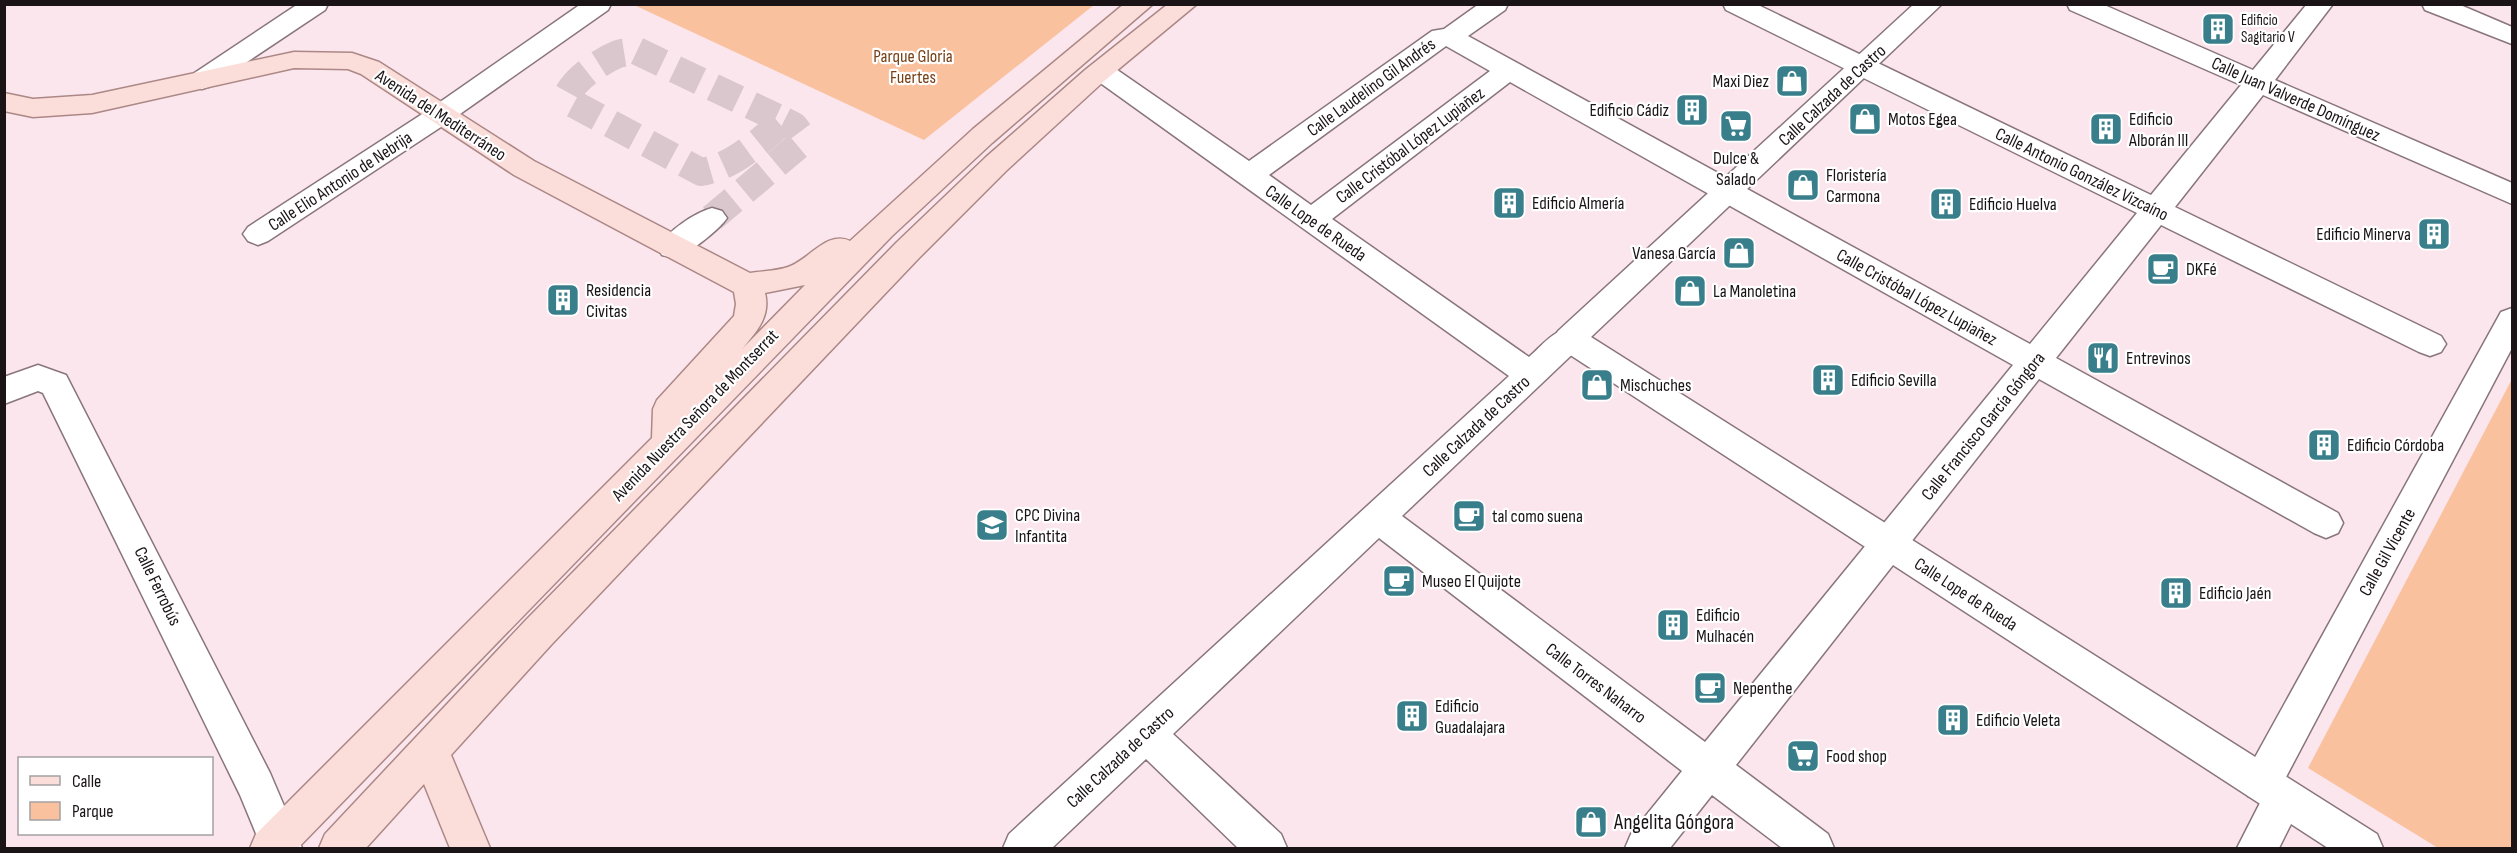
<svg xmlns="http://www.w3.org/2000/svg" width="2517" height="853" font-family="'Sofia Sans Condensed',sans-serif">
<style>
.green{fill:#fac19f}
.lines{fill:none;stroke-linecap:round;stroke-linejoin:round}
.street-tunnel{stroke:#dac6cd;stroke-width:28;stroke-dasharray:28 14;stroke-linecap:butt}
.street-casing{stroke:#89757c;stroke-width:3}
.secondary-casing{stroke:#89757c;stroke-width:3}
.primary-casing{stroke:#ab8886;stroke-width:3}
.street{fill:#fff;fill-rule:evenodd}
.secondary{fill:#fff;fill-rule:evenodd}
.primary{fill:#fbddda;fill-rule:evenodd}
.labels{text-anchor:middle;stroke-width:4.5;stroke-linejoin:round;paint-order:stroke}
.far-poi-label{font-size:15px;fill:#1b1416;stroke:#fff;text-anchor:start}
.park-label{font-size:18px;fill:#773f15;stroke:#fff}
.poi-label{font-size:18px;fill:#1b1416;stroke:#fff;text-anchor:start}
.street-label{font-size:18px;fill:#1b1416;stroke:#fff}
.near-poi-label{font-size:21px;fill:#1b1416;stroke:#fff;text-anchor:start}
</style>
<rect width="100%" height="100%" fill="#fce6ed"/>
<!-- green -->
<g class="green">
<path d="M634,5H1094L924,140Z"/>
<path d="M2512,379V848H2438L2308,768Z"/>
</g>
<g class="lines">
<!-- street-tunnel -->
<g class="street-tunnel">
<path d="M637,51L784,121C758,142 735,166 701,172L572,103L567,96C574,79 601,61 618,54C624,52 631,52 637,51Z"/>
<path d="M712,218L798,146L800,134L794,126L784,121"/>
</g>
<defs>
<g id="street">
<path d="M581,4H611L608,10L450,121L268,241L258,245L248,241L243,234L248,227L430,109Z"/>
<path d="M1479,4H1508L1505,10L1468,36L2030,344L2137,213L1726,10L1723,4H1756L2151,195L2241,85L2070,10L2067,4H2102L2253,70L2307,4H2333L2275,80L2512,183V204L2263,95L2175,207L2441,336L2446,344L2441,352L2430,356L2419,352L2161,225L2056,358L2338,513L2343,523L2338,533L2326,538L2314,533L2039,379L1736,765L1828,834L1834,848H1782L1712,795L1670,848H1625L1631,834L1682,771L1379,538L1173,734L1281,834L1287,848H1238L1146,759L1052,848H1003L1009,834L1509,376L1092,77L1088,71L1092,65L1101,62L1110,65L1249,161L1432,31L1444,29ZM1446,46L1490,71L1311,205L1269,175ZM1510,82L2013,365L1705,742L1402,516L1580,347L1585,339L1580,331C1558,323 1545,343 1529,357L1332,219Z"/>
<path d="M712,208L722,211L727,218C720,229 685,258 672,257C669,257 666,256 662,255L658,247C668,231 694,213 712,208Z"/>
<path d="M2512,308V348L2285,779L2298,785L2304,798L2279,848H2237L2261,801L2248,796L2242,783L2248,770L2501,312Z"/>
<path d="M38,365L66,375L270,773L302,848H262L240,795L43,393L38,391L4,404V377Z"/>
</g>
<g id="secondary">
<path d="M298,4H328L325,10L211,86L202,89L193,86L189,80L193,74Z"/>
<path d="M1914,4H1942L1591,337L2377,834L2383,848H2328L1558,347L1553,339L1558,331Z"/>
<path d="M2422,4H2458L2512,27V44L2425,10Z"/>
</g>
<g id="primary">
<path d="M1124,4H1153L992,143L892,236L298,848H250L256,834L652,438L653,409L657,400L734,316L736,304L734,292L514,175L361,74L348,69L294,68L92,113L33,117L4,111V93L33,99L92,95L294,52L352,53L379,62L534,161L750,273C762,271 777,271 788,267C809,260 827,230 850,241L973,129ZM805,285L742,349C756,332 771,317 765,293Z"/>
<path d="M1168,4H1197L1103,82L1006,171L919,258L551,645L451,755L490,848H450L424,784L366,848H319L325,834L525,621L897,242L986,157L1085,70Z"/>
</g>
</defs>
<!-- street casing -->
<use href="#street" class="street-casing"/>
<!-- secondary casing -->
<use href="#secondary" class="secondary-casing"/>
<!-- primary casing -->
<use href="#primary" class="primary-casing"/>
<!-- street -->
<use href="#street" class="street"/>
<!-- secondary -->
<use href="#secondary" class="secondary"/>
<!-- primary -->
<use href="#primary" class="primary"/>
</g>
<!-- icons -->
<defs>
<symbol id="building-square" viewBox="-11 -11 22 22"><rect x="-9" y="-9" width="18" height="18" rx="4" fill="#397e8b" stroke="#fff"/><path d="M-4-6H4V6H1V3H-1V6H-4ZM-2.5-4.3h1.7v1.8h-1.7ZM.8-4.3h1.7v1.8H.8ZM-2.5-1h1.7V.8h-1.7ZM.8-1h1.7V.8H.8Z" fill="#fff"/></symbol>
<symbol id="shop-square" viewBox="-11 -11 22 22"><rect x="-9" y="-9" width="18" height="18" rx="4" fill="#397e8b" stroke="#fff"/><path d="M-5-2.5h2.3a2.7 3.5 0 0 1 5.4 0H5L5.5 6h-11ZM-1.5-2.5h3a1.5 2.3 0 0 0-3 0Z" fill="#fff"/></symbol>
<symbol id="supermarket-square" viewBox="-11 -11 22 22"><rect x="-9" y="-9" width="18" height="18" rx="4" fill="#397e8b" stroke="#fff"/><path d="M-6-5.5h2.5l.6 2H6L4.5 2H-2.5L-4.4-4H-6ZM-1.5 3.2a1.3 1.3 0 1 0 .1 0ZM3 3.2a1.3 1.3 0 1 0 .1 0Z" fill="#fff"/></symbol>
<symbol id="cafe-square" viewBox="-11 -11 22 22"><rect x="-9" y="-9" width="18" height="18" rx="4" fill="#397e8b" stroke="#fff"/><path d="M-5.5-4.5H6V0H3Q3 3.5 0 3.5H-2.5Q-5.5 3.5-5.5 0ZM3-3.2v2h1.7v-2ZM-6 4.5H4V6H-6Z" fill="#fff"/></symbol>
<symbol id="restaurant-square" viewBox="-11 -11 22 22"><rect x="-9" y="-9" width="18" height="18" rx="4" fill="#397e8b" stroke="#fff"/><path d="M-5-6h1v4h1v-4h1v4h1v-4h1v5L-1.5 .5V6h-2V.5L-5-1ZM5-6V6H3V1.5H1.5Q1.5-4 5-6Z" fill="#fff"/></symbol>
<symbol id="school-square" viewBox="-11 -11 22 22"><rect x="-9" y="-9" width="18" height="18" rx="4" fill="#397e8b" stroke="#fff"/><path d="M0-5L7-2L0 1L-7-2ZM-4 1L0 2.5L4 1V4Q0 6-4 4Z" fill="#fff"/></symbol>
</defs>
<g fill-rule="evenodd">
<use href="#building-square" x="2199" y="10" width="38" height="38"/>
<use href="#shop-square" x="1773" y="62" width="38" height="38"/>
<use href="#building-square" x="1673" y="91" width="38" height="38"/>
<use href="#shop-square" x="1846" y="100" width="38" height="38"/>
<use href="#supermarket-square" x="1717" y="107" width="38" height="38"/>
<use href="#building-square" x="2087" y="110" width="38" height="38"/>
<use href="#shop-square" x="1784" y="166" width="38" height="38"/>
<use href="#building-square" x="1490" y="184" width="38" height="38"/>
<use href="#building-square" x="1927" y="185" width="38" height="38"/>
<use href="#building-square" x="2415" y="215" width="38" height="38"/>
<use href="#shop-square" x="1720" y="234" width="38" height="38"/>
<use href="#cafe-square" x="2144" y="250" width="38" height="38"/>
<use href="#shop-square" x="1671" y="272" width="38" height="38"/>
<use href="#building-square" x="544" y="281" width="38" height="38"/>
<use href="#restaurant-square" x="2084" y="339" width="38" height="38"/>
<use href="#building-square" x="1809" y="361" width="38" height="38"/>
<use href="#shop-square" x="1578" y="366" width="38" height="38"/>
<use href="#building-square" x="2305" y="426" width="38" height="38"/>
<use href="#cafe-square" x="1450" y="497" width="38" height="38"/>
<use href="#school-square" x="973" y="506" width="38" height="38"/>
<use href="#cafe-square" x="1380" y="562" width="38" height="38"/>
<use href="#building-square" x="2157" y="574" width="38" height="38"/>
<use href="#building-square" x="1654" y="606" width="38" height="38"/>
<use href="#cafe-square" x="1691" y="669" width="38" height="38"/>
<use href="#building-square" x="1393" y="697" width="38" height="38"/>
<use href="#building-square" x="1934" y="701" width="38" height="38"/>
<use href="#supermarket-square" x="1784" y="737" width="38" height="38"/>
<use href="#shop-square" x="1572" y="803" width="38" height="38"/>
</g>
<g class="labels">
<!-- far-poi labels -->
<g class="far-poi-label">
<text x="2241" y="25">Edificio<tspan x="2241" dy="17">Sagitario V</tspan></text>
</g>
<!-- park labels -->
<g class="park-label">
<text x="913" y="62">Parque Gloria<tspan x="913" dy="21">Fuertes</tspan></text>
</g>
<!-- poi labels -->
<g class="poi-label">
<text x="1769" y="87" text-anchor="end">Maxi Diez</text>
<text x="1669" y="116" text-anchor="end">Edificio Cádiz</text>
<text x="1888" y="125">Motos Egea</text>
<text x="2129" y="125">Edificio<tspan x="2129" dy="21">Alborán III</tspan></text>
<text x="1736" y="164" text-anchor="middle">Dulce &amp;<tspan x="1736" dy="21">Salado</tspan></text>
<text x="1826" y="181">Floristería<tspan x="1826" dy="21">Carmona</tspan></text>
<text x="1532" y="209">Edificio Almería</text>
<text x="1969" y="210">Edificio Huelva</text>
<text x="2411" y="240" text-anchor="end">Edificio Minerva</text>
<text x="1716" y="259" text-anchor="end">Vanesa García</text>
<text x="2186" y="275">DKFé</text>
<text x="586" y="296">Residencia<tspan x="586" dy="21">Civitas</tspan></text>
<text x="1713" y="297">La Manoletina</text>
<text x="2126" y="364">Entrevinos</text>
<text x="1851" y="386">Edificio Sevilla</text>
<text x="1620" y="391">Mischuches</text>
<text x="2347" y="451">Edificio Córdoba</text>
<text x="1015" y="521">CPC Divina<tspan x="1015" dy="21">Infantita</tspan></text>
<text x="1492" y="522">tal como suena</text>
<text x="1422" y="587">Museo El Quijote</text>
<text x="2199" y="599">Edificio Jaén</text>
<text x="1696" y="621">Edificio<tspan x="1696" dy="21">Mulhacén</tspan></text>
<text x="1733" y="694">Nepenthe</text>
<text x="1435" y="712">Edificio<tspan x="1435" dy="21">Guadalajara</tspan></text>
<text x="1976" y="726">Edificio Veleta</text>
<text x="1826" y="762">Food shop</text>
</g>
<!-- street labels -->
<g class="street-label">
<text transform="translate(1371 87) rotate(-36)" y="6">Calle Laudelino Gil Andrés</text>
<text transform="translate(1832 95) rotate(-43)" y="6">Calle Calzada de Castro</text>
<text transform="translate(2296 99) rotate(24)" y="6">Calle Juan Valverde Domínguez</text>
<text transform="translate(441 115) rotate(33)" y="6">Avenida del Mediterráneo</text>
<text transform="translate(1410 145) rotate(-37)" y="6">Calle Cristóbal López Lupiañez</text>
<text transform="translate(2082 174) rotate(26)" y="6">Calle Antonio González Vizcaíno</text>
<text transform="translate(340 181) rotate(-33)" y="6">Calle Elio Antonio de Nebrija</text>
<text transform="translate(1316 223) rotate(35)" y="6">Calle Lope de Rueda</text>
<text transform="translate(1917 297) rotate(29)" y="6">Calle Cristóbal López Lupiañez</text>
<text transform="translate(695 415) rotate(-46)" y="6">Avenida Nuestra Señora de Montserrat</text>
<text transform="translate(1476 426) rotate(-43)" y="6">Calle Calzada de Castro</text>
<text transform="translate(1983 426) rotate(-51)" y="6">Calle Francisco García Góngora</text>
<text transform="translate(2387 552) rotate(-61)" y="6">Calle Gil Vicente</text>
<text transform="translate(158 586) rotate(64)" y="6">Calle Ferrobús</text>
<text transform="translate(1966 594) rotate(33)" y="6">Calle Lope de Rueda</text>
<text transform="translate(1596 683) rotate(37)" y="6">Calle Torres Naharro</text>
<text transform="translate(1120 757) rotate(-43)" y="6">Calle Calzada de Castro</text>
</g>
<!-- near-poi labels -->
<g class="near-poi-label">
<text x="1614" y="829">Angelita Góngora</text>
</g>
</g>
<!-- border -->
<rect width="2517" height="853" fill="none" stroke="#1b1416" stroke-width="12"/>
<!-- legend -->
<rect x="18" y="757" width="195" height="78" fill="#ffffff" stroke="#a4a1a2" stroke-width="1.5"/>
<rect x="30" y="776" width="30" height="9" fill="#fbddda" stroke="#a4a1a2" stroke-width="1.5"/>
<text x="72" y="787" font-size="18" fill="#1b1416">Calle</text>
<rect x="30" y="802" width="30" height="18" fill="#fac19f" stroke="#a4a1a2" stroke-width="1.5"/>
<text x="72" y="817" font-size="18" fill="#1b1416">Parque</text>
</svg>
